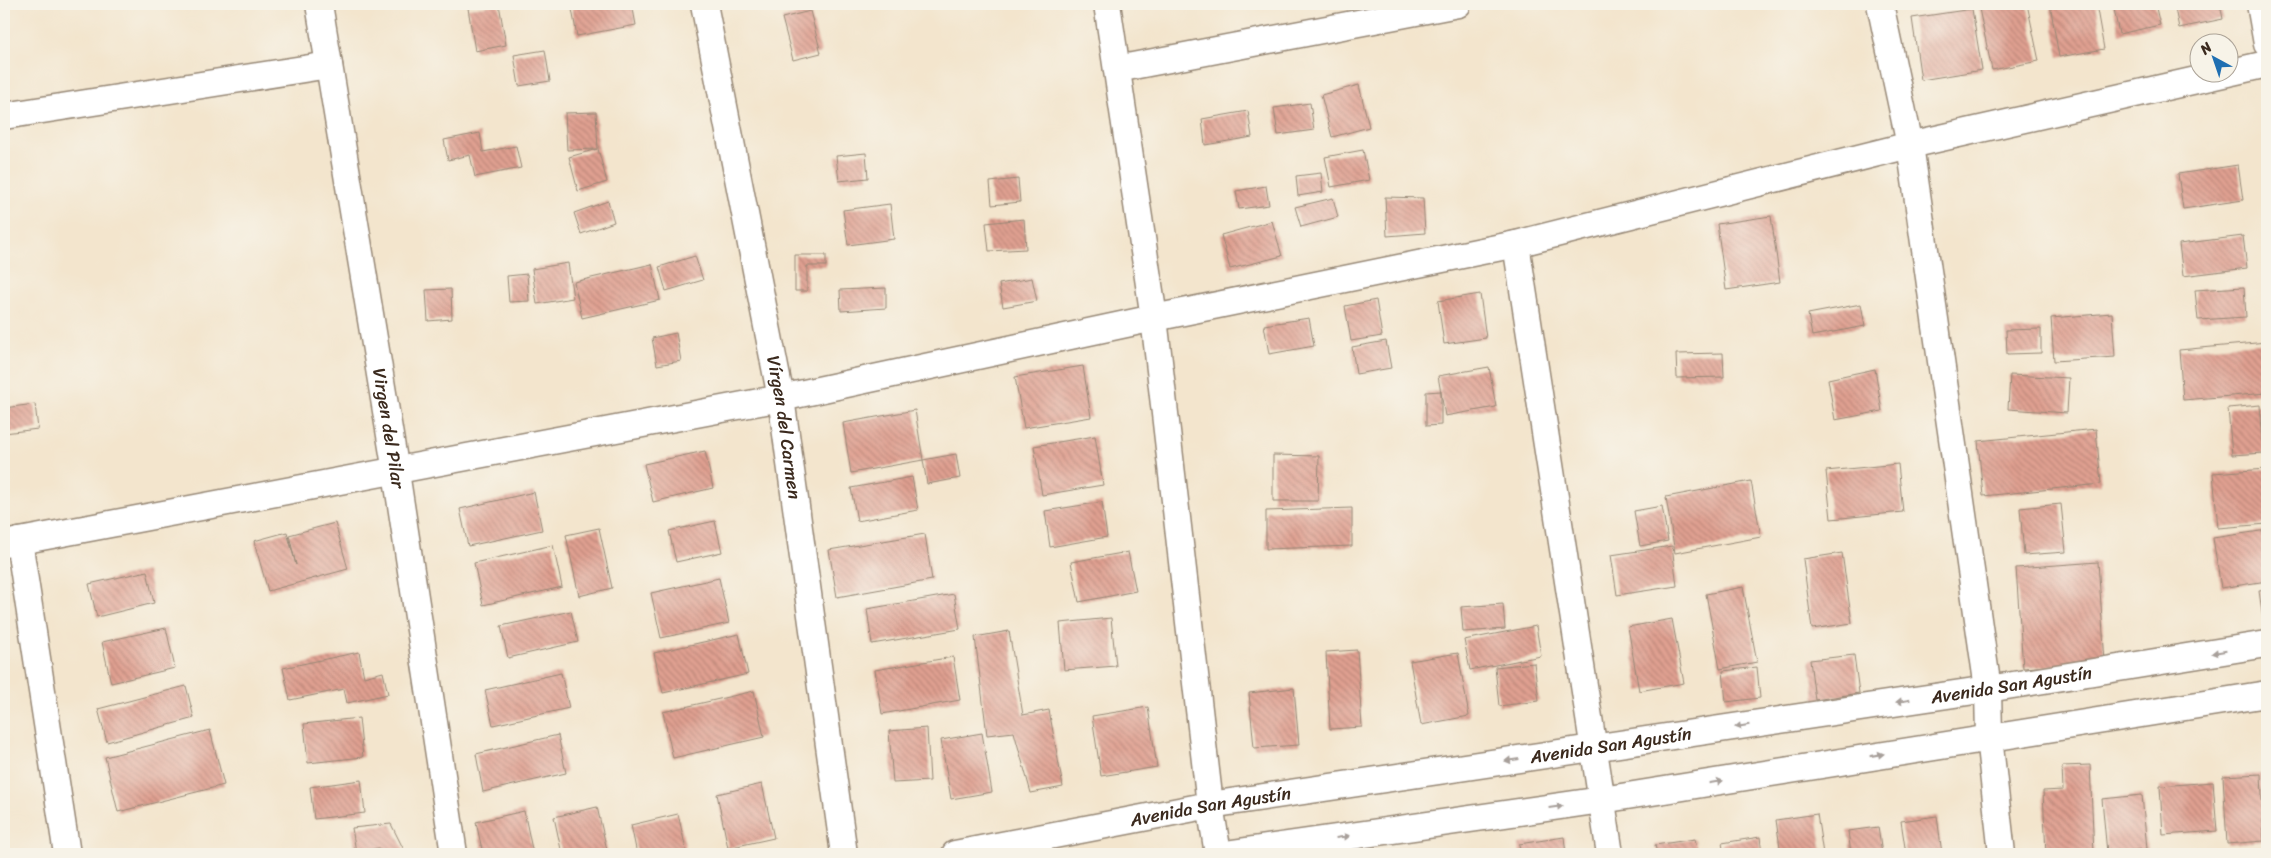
<svg xmlns="http://www.w3.org/2000/svg" width="2271" height="858" font-family="Sriracha,sans-serif">
<style>
.building{fill:url(#building-back-hatch)}
.lines{fill:none;stroke-linecap:round;stroke-linejoin:round}
.minor-casing{stroke:#978876;stroke-width:29}
.minor{stroke:#fff;stroke-width:26}
.oneway{fill:#a79f9a}
.labels{text-anchor:middle;stroke-width:5;stroke-linejoin:round;paint-order:stroke}
.street-label{font-size:18px;fill:#3b2a1e;stroke:#f7f3e8}
</style>
<defs>
<pattern id="building-back-hatch" width="6" height="6" patternUnits="userSpaceOnUse" patternTransform="scale(1.25)"><rect width="6" height="6" fill="#e0a091"/><path d="M-1 5l2 2M0 0l6 6M5-1l2 2" fill="none" stroke="#b78376"/></pattern>
</defs>
<rect width="100%" height="100%" fill="#f7f3e8"/>
<filter id="ink" filterUnits="userSpaceOnUse"><feTurbulence type="fractalNoise" baseFrequency=".02" numOctaves="2"/><feDisplacementMap in="SourceGraphic" scale="10" xChannelSelector="R" yChannelSelector="G"/><feConvolveMatrix kernelMatrix="1 2 1 2 8 2 1 2 1" color-interpolation-filters="sRGB"/></filter>
<filter id="wash" filterUnits="userSpaceOnUse"><feTurbulence type="fractalNoise" baseFrequency=".0096" numOctaves="4" result="noise"/><feDisplacementMap in="SourceGraphic" scale="20" xChannelSelector="R" yChannelSelector="G"/><feGaussianBlur stdDeviation="1.12" result="paint"/><feColorMatrix in="noise" values="0 0 0 0 0 0 0 0 0 0 0 0 0 0 0 0 0 1.4 0 .05"/><feComposite in="paint" operator="in"/></filter>
<g filter="url(#wash)">
<rect width="100%" height="100%" fill="#f3e5cd"/>
<g id="blocks">
<!-- building -->
<g class="building">
<path d="M499,4L506,45L475,51L468,8Z"/>
<path d="M571,4H632L636,25L577,36Z"/>
<path d="M1978,4H2027L2039,61L1992,70Z"/>
<path d="M2050,4H2096L2104,49L2059,57Z"/>
<path d="M2113,4H2155L2160,25L2119,34Z"/>
<path d="M2174,4H2220L2223,19L2179,28Z"/>
<path d="M1972,9L1982,70L1921,80L1912,18Z"/>
<path d="M810,11L821,53L793,60L782,18Z"/>
<path d="M545,50L550,81L519,86L514,55Z"/>
<path d="M1359,85L1369,127L1332,137L1321,95Z"/>
<path d="M1310,103L1314,130L1278,135L1274,108Z"/>
<path d="M1248,111L1252,137L1205,145L1202,119Z"/>
<path d="M596,112L598,149L607,182L578,191L569,157L597,149L567,150L565,113Z"/>
<path d="M480,133L483,152L516,146L521,168L475,177L470,155L448,160L444,140Z"/>
<path d="M1363,150L1369,180L1331,187L1325,157Z"/>
<path d="M866,153L868,178L839,181L836,156Z"/>
<path d="M2238,165L2243,200L2183,209L2178,174Z"/>
<path d="M1321,173L1323,192L1298,196L1296,176Z"/>
<path d="M1018,179L1020,202L992,205L990,182Z"/>
<path d="M1266,186L1269,205L1239,209L1236,191Z"/>
<path d="M1385,197L1423,198L1425,233L1387,236Z"/>
<path d="M1333,198L1338,217L1301,227L1295,207Z"/>
<path d="M608,201L614,222L581,234L574,213Z"/>
<path d="M890,204L894,239L848,245L843,210Z"/>
<path d="M1771,216L1780,282L1726,290L1717,224Z"/>
<path d="M1024,219L1026,249L989,251L986,223Z"/>
<path d="M1272,221L1282,256L1230,269L1221,235Z"/>
<path d="M2243,236L2247,268L2183,276L2179,244Z"/>
<path d="M795,255H826V266H807V291H795Z"/>
<path d="M695,256L703,280L666,291L659,267Z"/>
<path d="M568,263L573,298L537,304L532,269Z"/>
<path d="M652,264L660,300L582,318L574,282Z"/>
<path d="M527,274L529,301L509,302L507,276Z"/>
<path d="M1032,278L1037,301L1003,307L999,284Z"/>
<path d="M2244,287L2246,317L2198,320L2195,290Z"/>
<path d="M886,288V308L841,311L840,290Z"/>
<path d="M451,289L452,319L428,321L426,290Z"/>
<path d="M1480,294L1486,338L1444,344L1438,301Z"/>
<path d="M1376,300L1382,336L1351,341L1345,306Z"/>
<path d="M1861,304L1865,326L1812,336L1808,314Z"/>
<path d="M2112,313L2115,357L2054,361L2051,318Z"/>
<path d="M1309,318L1314,346L1269,354L1264,325Z"/>
<path d="M2041,329V353L2007,354L2006,330Z"/>
<path d="M676,333L681,361L657,365L652,338Z"/>
<path d="M1386,341L1391,368L1356,374L1352,347Z"/>
<path d="M2267,342V393L2183,400L2179,350Z"/>
<path d="M1723,353L1724,377L1677,378L1676,354Z"/>
<path d="M1083,366L1091,417L1024,428L1015,377Z"/>
<path d="M1489,367L1496,407L1445,416L1438,376Z"/>
<path d="M1875,369L1882,411L1835,420L1828,379Z"/>
<path d="M2010,375L2069,378L2067,413L2008,409Z"/>
<path d="M1441,391V425L1426,426V392Z"/>
<path d="M35,404L38,429L4,433V408Z"/>
<path d="M2260,405L2264,453L2232,455L2228,408Z"/>
<path d="M915,410L923,460L956,454L960,478L927,484L923,460L851,473L843,423Z"/>
<path d="M2096,429L2101,484L1983,496L1978,441Z"/>
<path d="M1095,436L1103,485L1042,495L1034,446Z"/>
<path d="M705,451L713,488L653,502L644,464Z"/>
<path d="M1273,455L1319,456L1318,501H1273Z"/>
<path d="M1898,464L1903,512L1831,519L1826,471Z"/>
<path d="M2267,469V524L2218,528L2213,473Z"/>
<path d="M912,477L918,510L857,521L851,488Z"/>
<path d="M1751,481L1761,537L1675,553L1666,497Z"/>
<path d="M534,492L542,530L468,546L460,509Z"/>
<path d="M1102,502L1107,537L1050,547L1045,511Z"/>
<path d="M2061,504L2066,552L2024,555L2020,508Z"/>
<path d="M1662,506L1668,541L1640,546L1634,511Z"/>
<path d="M1352,508V546L1266,549V511Z"/>
<path d="M715,521L722,552L676,562L669,531Z"/>
<path d="M335,523L348,569L268,591L254,541L287,532L296,565L289,535Z"/>
<path d="M599,528L612,588L579,596L566,535Z"/>
<path d="M2267,530V581L2221,588L2213,538Z"/>
<path d="M925,534L932,580L837,597L829,550Z"/>
<path d="M553,545L562,587L483,605L474,563Z"/>
<path d="M1672,546L1677,586L1617,595L1611,555Z"/>
<path d="M1128,552L1136,591L1079,602L1071,562Z"/>
<path d="M1842,553L1852,623L1812,629L1803,559Z"/>
<path d="M2098,562L2105,662L2023,668L2016,568Z"/>
<path d="M147,571L154,603L97,617L89,584Z"/>
<path d="M719,578L729,623L661,638L651,593Z"/>
<path d="M1743,587L1757,662L1720,669L1706,594Z"/>
<path d="M2267,590V618L2263,619L2259,591Z"/>
<path d="M954,594L960,629L872,644L867,609Z"/>
<path d="M1503,604L1505,629L1463,632L1461,607Z"/>
<path d="M571,611L578,642L508,658L501,626Z"/>
<path d="M1111,618L1116,666L1064,670L1060,623Z"/>
<path d="M1672,619L1684,683L1639,691L1628,627Z"/>
<path d="M1536,626L1541,656L1470,670L1464,640Z"/>
<path d="M166,628L175,668L111,683L102,642Z"/>
<path d="M1009,631L1023,715L1049,710L1063,787L1031,793L1014,732L987,735L975,637Z"/>
<path d="M739,634L748,674L663,693L654,653Z"/>
<path d="M1357,650L1362,727L1330,729L1326,652Z"/>
<path d="M359,652L364,677L383,672L388,694L347,703L344,689L290,700L283,668Z"/>
<path d="M1458,653L1469,716L1421,725L1410,661Z"/>
<path d="M1854,655L1859,693L1815,700L1810,660Z"/>
<path d="M953,657L960,700L882,714L875,670Z"/>
<path d="M1534,663L1539,701L1499,706L1495,667Z"/>
<path d="M1757,667L1760,698L1726,702L1723,671Z"/>
<path d="M561,673L569,708L493,725L485,690Z"/>
<path d="M186,686L194,718L107,742L98,709Z"/>
<path d="M1294,688L1299,745L1254,748L1249,693Z"/>
<path d="M754,691L764,737L673,758L663,712Z"/>
<path d="M1148,707L1157,767L1101,776L1092,716Z"/>
<path d="M359,718L363,757L308,763L304,724Z"/>
<path d="M927,728L930,781L893,783L889,731Z"/>
<path d="M210,730L224,785L118,812L105,757Z"/>
<path d="M982,733L992,792L951,799L941,740Z"/>
<path d="M558,735L566,773L483,792L476,754Z"/>
<path d="M2090,765L2094,854H2046L2043,791L2063,790L2062,766Z"/>
<path d="M2261,774L2264,841L2227,844L2223,776Z"/>
<path d="M361,780L365,813L314,819L310,787Z"/>
<path d="M2213,782L2217,831L2163,835L2160,786Z"/>
<path d="M762,784L774,838L728,848L717,794Z"/>
<path d="M2142,795L2147,849L2107,853L2102,799Z"/>
<path d="M597,807L608,854H562L554,817Z"/>
<path d="M524,811L533,854H483L476,822Z"/>
<path d="M678,814L687,854H637L631,825Z"/>
<path d="M1817,814L1823,854H1781L1776,820Z"/>
<path d="M1937,816L1942,854H1906L1901,821Z"/>
<path d="M391,824L405,852L401,854H382L379,848L356,852L352,828Z"/>
<path d="M1878,827L1882,854H1851L1848,831Z"/>
<path d="M1564,837L1566,854H1520L1519,844Z"/>
<path d="M1760,837L1762,854H1724L1722,843Z"/>
<path d="M1695,839L1698,854H1657L1655,845Z"/>
</g>
</g>
</g>
<g filter="url(#ink)">
<use href="#blocks" fill-opacity="0" stroke="#978876" stroke-width="1"/>
<g class="lines">
<defs>
<g id="minor">
<path id="s1" d="M319,4L396,472L454,854"/>
<path id="s2" d="M704,4L781,398L844,854"/>
<path d="M1107,4L1154,318L1210,805L1218,854"/>
<path d="M1880,4L1910,145L1988,689L1989,737L2002,854"/>
<path d="M2260,4L2267,44"/>
<path d="M1117,69L1458,4"/>
<path d="M4,116L329,65"/>
<path d="M1516,244L1610,854"/>
<path d="M19,541L67,854"/>
<path d="M4,544L781,398L1154,318L1516,244L1910,145L2267,64"/>
<path id="s3" d="M955,854L1210,805L1988,689L2267,644"/>
<path d="M1225,854L1602,800L2267,694"/>
</g>
</defs>
<!-- minor casing -->
<use href="#minor" class="minor-casing"/>
<!-- minor -->
<use href="#minor" class="minor"/>
</g>
<!-- one-way arrows -->
<defs><path id="oneway-solid" d="M-6-.8H1V-3.2L6.5 0L1 3.2V.8H-6Z" transform="scale(1.25)"/></defs>
<g class="oneway">
<use href="#oneway-solid" transform="translate(2219 652) rotate(171)"/>
<use href="#oneway-solid" transform="translate(1903 701) rotate(171)"/>
<use href="#oneway-solid" transform="translate(1742 726) rotate(171)"/>
<use href="#oneway-solid" transform="translate(1877 755) rotate(-9)"/>
<use href="#oneway-solid" transform="translate(1512 760) rotate(172)"/>
<use href="#oneway-solid" transform="translate(1716 782) rotate(-9)"/>
<use href="#oneway-solid" transform="translate(1556 807) rotate(-8)"/>
<use href="#oneway-solid" transform="translate(1343 837) rotate(-8)"/>
</g>
</g>
<g class="labels">
<!-- street labels -->
<g class="street-label">
<text dy="6" stroke="none"><textPath href="#s2" startOffset="431">Vírgen del Carmen</textPath></text>
<text dy="6" stroke="none"><textPath href="#s1" startOffset="430">Virgen del Pilar</textPath></text>
<text dy="6" stroke="none"><textPath href="#s3" startOffset="1070">Avenida San Agustín</textPath></text>
<text dy="6" stroke="none"><textPath href="#s3" startOffset="665">Avenida San Agustín</textPath></text>
<text dy="6" stroke="none"><textPath href="#s3" startOffset="260">Avenida San Agustín</textPath></text>
</g>
</g>
<!-- margin -->
<rect width="2271" height="858" fill="none" stroke="#f7f3e8" stroke-width="20"/>
<!-- north arrow -->
<g transform="translate(2214 58) rotate(320)"><circle r="24" fill="#f7f3e8" stroke="#aca397"/>
<path d="M0-4L9 19L0 12L-9 19Z" fill="#1f6fb2"/>
<text y="-8" font-size="14" font-weight="bold" text-anchor="middle" fill="#3b2a1e">N</text>
</g>
</svg>
